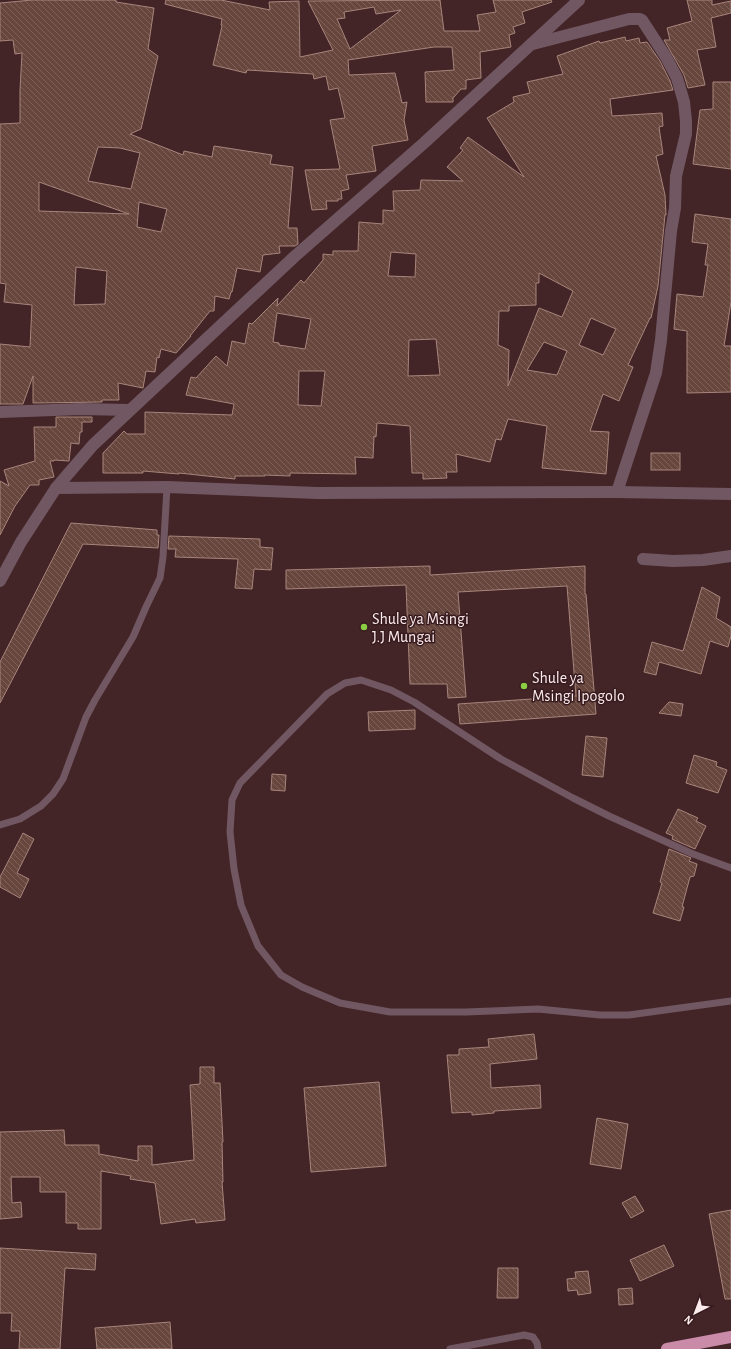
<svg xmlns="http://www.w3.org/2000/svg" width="731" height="1349" font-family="'Alegreya Sans',sans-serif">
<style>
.building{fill:url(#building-back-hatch);stroke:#a8857b;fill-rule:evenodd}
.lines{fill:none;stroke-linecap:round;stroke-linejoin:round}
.lane{stroke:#705762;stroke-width:7}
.street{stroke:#705762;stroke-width:12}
.highway{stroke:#c98ba8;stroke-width:12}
.poi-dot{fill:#8bce46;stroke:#381b1f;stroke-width:1.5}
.labels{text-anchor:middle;stroke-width:3;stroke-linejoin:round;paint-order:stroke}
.poi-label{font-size:16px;fill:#fdeced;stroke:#381b1f;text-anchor:start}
</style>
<defs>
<pattern id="building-back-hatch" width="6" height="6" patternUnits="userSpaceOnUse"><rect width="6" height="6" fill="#66463d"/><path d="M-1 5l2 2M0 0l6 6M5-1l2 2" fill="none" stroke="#7d6159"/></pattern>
</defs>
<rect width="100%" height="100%" fill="#432528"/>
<!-- building -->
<g class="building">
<path d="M32,0H116V2L154,8L148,49L158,56L141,129L130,134L183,155L184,151L212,157L214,146L272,155L270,164L293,167L288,228H297L298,244L295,246H279L280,253L263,255L260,272L237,268L232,292H231L229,299L215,296L214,311H210L190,336H191L176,353L161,349L159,358L157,357L155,372L146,371L143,388L118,383L119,400H102V402L33,403V376L23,404H0V344L30,347L32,305L4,302L6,284L0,283V124L20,123V90L22,53L15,54L13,40L0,41V3ZM98,147L120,148L140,153L131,189L88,181ZM39,182L129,214L39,211ZM139,202L167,209L161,232L137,227ZM76,267L107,271L105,304L74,305Z"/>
<path d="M166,0H221L270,10L269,2L299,1L300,57L333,50L308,1L440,0L444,31H480L477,15L496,12L493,0H551L552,2L522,12L525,23L513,27L515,33L509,35L511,47L480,52L481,78L466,80V89H461L454,97H453V102H426L425,72L454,70L452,47H434L348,60L349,75L395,73L402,103L407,102L404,120L408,140L372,146L376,171L346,175L349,189L341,191L342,199H338V201H326L327,209L312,210L305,170L340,169L330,120L345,118L338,88L329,90L326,76L314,79L313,74L247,70L246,73L213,65L222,26L221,25L222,19L165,4ZM374,7L376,14L401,10L350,49L337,19L345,18L344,12Z"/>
<path d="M687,0H712V5L731,1V13L711,18L716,47L697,50L705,85L688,88L684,75L664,40H670L667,28L692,21Z"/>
<path d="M625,37L626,41L639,38L640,43L647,42L660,61L670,81L673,90L610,99L612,116L662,113L663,126L659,127L663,154L656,156L665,195L666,215H665L658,286L651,318H650L628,365L633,367L619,401L603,394L590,431L609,432L606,474L542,468L547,426L508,419L501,440L496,439L490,462L456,454L457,472H446L447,478L423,479V473H412L410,426L377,423L376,437L374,436L373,458L355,457L356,474L290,473V476L265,475V476H235V479L179,473V474L143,471V473H103V453L124,431L127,434H145V412L232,415L234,404L186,395L191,377L196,378L216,356L227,366L232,341L245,344L249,323L252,324L278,298L277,306L301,280L304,283L323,260V254L333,255V251H358L359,222L383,224V210L394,211L393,191L420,190L421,180L463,181L447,167L463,150L460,148L468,137L524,177L487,118L514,102L513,97L530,93L527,82L563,74L557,56L599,41L600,43ZM391,252L416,254L415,277L388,276ZM539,273L573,291L562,317L539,308L508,386L509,350L498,345L499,311H509V306L536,305V283H539ZM277,313L311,319L305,349L279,345V343L273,342ZM591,318L616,329L603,355L579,345ZM436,339L440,375L408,376L409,340ZM544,342L567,351L557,375L527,370ZM299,371H325L321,406L298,405Z"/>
<path d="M713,82H731V169L693,164L700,110L713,109Z"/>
<path d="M695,214L731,219V302L724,346H731V392L687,393V331L674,329L677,294L703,297L708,265H705L708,244L692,242Z"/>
<path d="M56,417H92V422H82V432H80L79,444L71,443L69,461L54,460V461H50L54,477L39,480V485H30L15,506L0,535V481L9,486L4,470L35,461L34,427H56Z"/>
<rect x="651" y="453" width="29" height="17"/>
<path d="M71,523L157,530V535H159L158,548L83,544L0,703V662Z"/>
<path d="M169,536L260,539V547L273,548L271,570L254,569L252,589L235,588L238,559L175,557L176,549H168Z"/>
<path d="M430,566V575L585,566V594H586L596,714L460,724L458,704L576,696L567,586L458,592L466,697L448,698L447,684H410L406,585L286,589V570Z"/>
<path d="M702,587L720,597L716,618L731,627V636L728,647L710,641L701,674L659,662L656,675L644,672L652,642L683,651Z"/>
<path d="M669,702L683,704L681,716L659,713Z"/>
<path d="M415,710V729L369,731L368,712Z"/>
<path d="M586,736L607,738L603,777L582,775Z"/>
<path d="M694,755L717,762L716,766L727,770L718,793L686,783Z"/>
<path d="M272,774L286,775L285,791L271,790Z"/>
<path d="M678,809L698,818L696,821L706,826L695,849L672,839L673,836L666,833Z"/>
<path d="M23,833L34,839L17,873L29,879L20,898L0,887V877Z"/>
<path d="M669,849L691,858L689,861L697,864L694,876L690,877L682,907H684L680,921L653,913L662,883L660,882Z"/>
<path d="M534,1034L537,1059L490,1064L491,1088L540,1085L541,1108L494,1111V1113L472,1115V1112L452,1113L447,1055H459V1049L489,1047L488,1039Z"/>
<path d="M200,1067H214V1083H220L223,1142H222L223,1182H222L225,1220L196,1223L195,1219L161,1224L155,1183L130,1179L131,1176L101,1171V1229H78V1223H66V1192H40V1177H11L12,1203L21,1202L22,1217L0,1219V1132L64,1130L65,1145H99V1154L138,1161V1146H152V1165L194,1160L190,1085L200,1084Z"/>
<path d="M379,1082L386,1166L311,1172L304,1088Z"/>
<path d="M597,1118L628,1124L621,1169L590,1164Z"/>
<path d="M635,1196L644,1211L631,1218L622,1203Z"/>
<path d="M731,1210V1299H725L709,1214Z"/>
<path d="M664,1245L674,1266L640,1281L630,1260Z"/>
<path d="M0,1248L96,1254L95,1270L65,1268L60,1349H19L20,1331H11L12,1313H0Z"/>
<path d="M498,1268H518V1298H497Z"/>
<path d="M588,1271L591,1293L578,1295L577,1290L568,1291L567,1279L576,1278L575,1272Z"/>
<path d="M632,1288L633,1304L619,1305L618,1289Z"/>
<path d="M170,1322L172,1349H97L95,1328Z"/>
</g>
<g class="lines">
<!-- lane -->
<g class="lane">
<path d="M0,825L20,819L41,806L53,794L63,779L86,717L95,700L133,637L146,607L160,578L163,557L167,487"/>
<path d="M731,868L693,854L609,816L573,798L501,759L414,702L391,690L361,680L345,683L327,694L240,783L232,800L230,832L234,869L241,905L258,946L281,975L302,987L340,1003L390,1012H466L538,1009L600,1015H629L731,1001"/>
<path d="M450,1349L524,1335L533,1337L537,1343L538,1349"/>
</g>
<!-- street -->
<g class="street">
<path d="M533,44L629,19H640L642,20L666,57L677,78L684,102L686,121V134L676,176L675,208L671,231L661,340L656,373L617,492"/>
<path d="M0,412L81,409L129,410"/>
<path d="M56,488L167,487L317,493L617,492L731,494"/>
<path d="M643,559L673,561L703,560L731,556"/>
<path d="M0,581L21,542L56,488L93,445L294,257L424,143L579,0"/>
</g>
<!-- highway -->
<path class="highway" d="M667,1349L731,1337"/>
</g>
<!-- markers -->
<g class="poi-dot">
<circle cx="364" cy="627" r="4"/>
<circle cx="524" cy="686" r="4"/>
</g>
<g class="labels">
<!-- poi labels -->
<g class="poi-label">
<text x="372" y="624">Shule ya Msingi<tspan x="372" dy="18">J.J Mungai</tspan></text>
<text x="532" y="683">Shule ya<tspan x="532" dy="18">Msingi Ipogolo</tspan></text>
</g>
</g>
<!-- north arrow -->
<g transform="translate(695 1313) rotate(222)" stroke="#381b1f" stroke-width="3" paint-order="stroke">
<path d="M0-3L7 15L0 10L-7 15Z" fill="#fdeced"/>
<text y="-6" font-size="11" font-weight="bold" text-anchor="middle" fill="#fdeced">N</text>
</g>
</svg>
